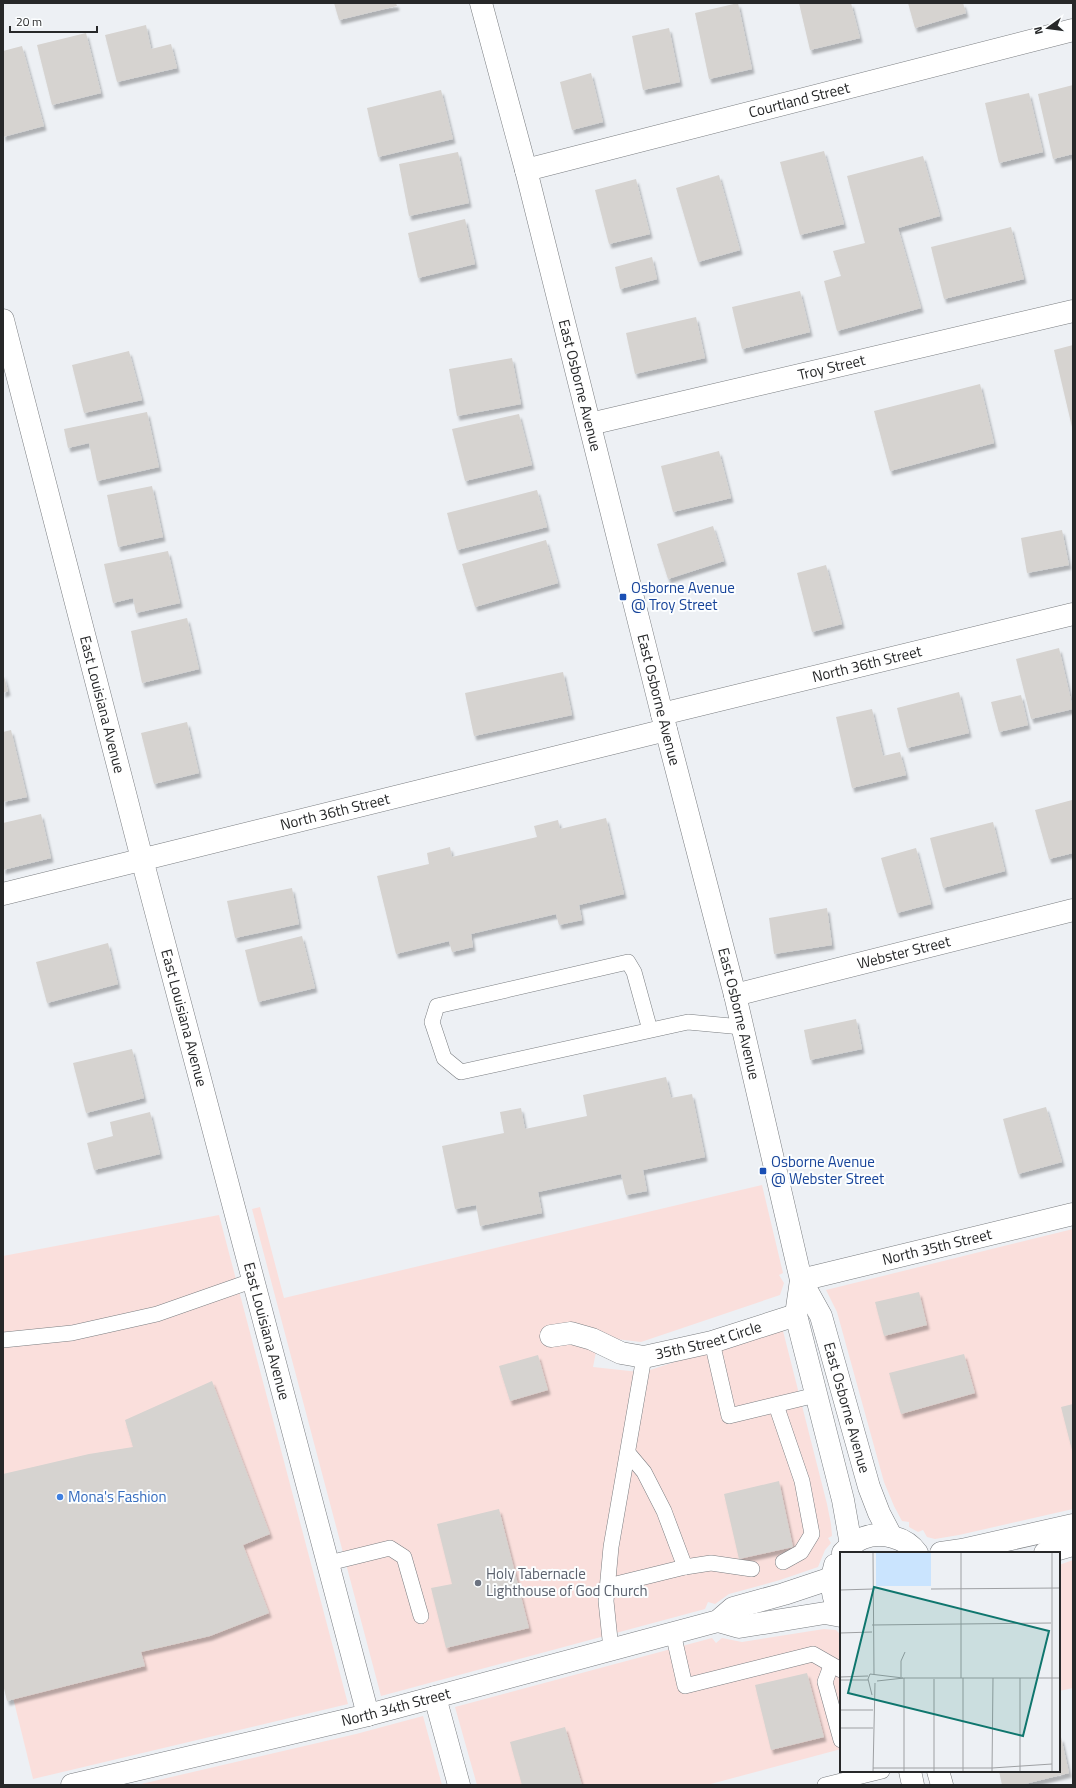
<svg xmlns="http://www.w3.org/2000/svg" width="1076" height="1788" font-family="'Titillium Web',sans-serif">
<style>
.commercial{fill:#fadfdc}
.building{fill:#d6d3d0;filter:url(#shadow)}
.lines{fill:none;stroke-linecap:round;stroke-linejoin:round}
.lane-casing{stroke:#7a7d80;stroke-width:16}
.street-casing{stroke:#7a7d80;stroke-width:23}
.secondary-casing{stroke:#7a7d80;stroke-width:23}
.lane{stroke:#fff;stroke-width:15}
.street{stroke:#fff;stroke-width:22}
.secondary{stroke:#fff;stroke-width:22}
.transit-dot{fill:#1a4fb4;stroke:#fcfeff;stroke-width:1.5}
.shop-dot{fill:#3f7fe0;stroke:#fcfeff;stroke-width:1.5}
.worship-dot{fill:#6b7280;stroke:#fcfeff;stroke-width:1.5}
.labels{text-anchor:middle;stroke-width:4;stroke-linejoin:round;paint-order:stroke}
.street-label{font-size:15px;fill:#272829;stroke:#fcfeff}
.transit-label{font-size:15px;fill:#164399;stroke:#fcfeff;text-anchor:start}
.shop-label{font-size:15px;fill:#366cbe;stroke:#fcfeff;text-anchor:start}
.worship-label{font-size:15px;fill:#5b616d;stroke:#fcfeff;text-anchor:start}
.inset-road{fill:none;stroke:#9ea0a3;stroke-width:1}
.view{fill:#0f766e;fill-opacity:0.15;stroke:#0f766e;stroke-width:2}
.inset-edge{fill:none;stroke:#272829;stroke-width:2}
</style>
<defs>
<filter id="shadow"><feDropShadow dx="2.5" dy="4.5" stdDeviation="1" flood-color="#0004"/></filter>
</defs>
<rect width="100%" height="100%" fill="#edf0f4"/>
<!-- commercial -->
<g class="commercial">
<path d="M762,1185L783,1273L779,1275L784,1283L780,1295L641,1342L599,1337L593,1367L639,1372L647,1371L782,1327L827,1504L831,1524L832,1536L828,1538L831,1543L825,1550L818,1567L780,1580L729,1594L715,1604L708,1602L705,1609L381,1696L252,1209L260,1207L284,1298Z"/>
<path d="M219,1215L348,1704L33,1779L3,1657V1256Z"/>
<path d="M1073,1229V1509L959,1535L935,1539L927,1537L923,1530L918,1532L909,1527V1522L902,1521L894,1506L884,1482L837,1312L826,1290Z"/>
<path d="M1073,1560V1688L1059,1691V1565Z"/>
<path d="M824,1629L836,1630L841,1635V1749L707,1785H477L455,1707L712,1638L716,1643L722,1638L742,1642Z"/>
<path d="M423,1716L442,1785H137L356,1734Z"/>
</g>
<!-- building -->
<g class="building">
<path d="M334,3H396L397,6L339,20Z"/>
<path d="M738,3L752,69L709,79L695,13Z"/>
<path d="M799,3H851L860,38L810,50Z"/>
<path d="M908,3H963L966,13L915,28Z"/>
<path d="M146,25L151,49L171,44L177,68L117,82L105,35Z"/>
<path d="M669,28L680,82L643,90L632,36Z"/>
<path d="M86,33L101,93L52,105L37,45Z"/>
<path d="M22,46L44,126L3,137V51Z"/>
<path d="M591,73L603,122L572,130L560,82Z"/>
<path d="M1073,85V154L1053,159L1038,94Z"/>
<path d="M441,90L453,139L378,157L367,108Z"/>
<path d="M1029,93L1043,152L999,163L985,103Z"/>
<path d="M824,151L844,224L800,235L780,162Z"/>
<path d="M458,152L469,203L409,216L399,164Z"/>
<path d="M923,156L940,216L898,228L921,308L837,331L824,281L841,276L833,251L865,243L847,176Z"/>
<path d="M719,175L740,250L698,262L676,188Z"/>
<path d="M636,179L650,234L609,244L595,190Z"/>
<path d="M465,219L475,264L418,278L408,233Z"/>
<path d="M1011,227L1024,279L944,299L931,247Z"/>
<path d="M652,257L657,279L620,289L615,267Z"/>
<path d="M800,291L810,332L742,349L732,307Z"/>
<path d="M696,317L705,358L635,374L626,333Z"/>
<path d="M1073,345V427H1072L1054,350Z"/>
<path d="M129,351L142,400L84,413L72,365Z"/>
<path d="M512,358L521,404L457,416L449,369Z"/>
<path d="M980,384L994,443L890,471L874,411Z"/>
<path d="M147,412L159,467L97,481L89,443L68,448L64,429Z"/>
<path d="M519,414L532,465L465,481L452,429Z"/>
<path d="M719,451L731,498L673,512L661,466Z"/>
<path d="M152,486L163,537L118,547L107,495Z"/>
<path d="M537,490L547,527L457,550L447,513Z"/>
<path d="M713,526L724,561L668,579L657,544Z"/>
<path d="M1062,530L1069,565L1027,573L1021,538Z"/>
<path d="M546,540L558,583L475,607L462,564Z"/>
<path d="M168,551L180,603L136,613L133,598L113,603L104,564Z"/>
<path d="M826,565L842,624L812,632L797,573Z"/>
<path d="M187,618L199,669L142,683L131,631Z"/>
<path d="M1059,648L1073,709L1031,719L1016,659Z"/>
<path d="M563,672L572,715L474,736L465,693Z"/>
<path d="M3,673L8,691L3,693Z"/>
<path d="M959,692L969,733L907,748L897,708Z"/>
<path d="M1021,695L1028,725L999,732L991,702Z"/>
<path d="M872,709L883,756L900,752L906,775L852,788L836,717Z"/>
<path d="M187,722L199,773L154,784L141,733Z"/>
<path d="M11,730L27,797L3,802V732Z"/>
<path d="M1072,800L1073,853L1049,859L1035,810Z"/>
<path d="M41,814L51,858L3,870V823Z"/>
<path d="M606,818L624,894L579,905L582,920L559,925L556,914L471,934L473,947L452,952L449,941L396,954L377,876L429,864L427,853L450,847L452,857L537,837L534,826L558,820L560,829Z"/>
<path d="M993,822L1005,871L943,888L930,838Z"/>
<path d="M916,848L931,904L897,913L881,858Z"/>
<path d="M292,888L299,924L235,938L227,901Z"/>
<path d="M827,908L832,945L774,954L769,918Z"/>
<path d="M302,936L315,988L258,1002L245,950Z"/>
<path d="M108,943L118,984L47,1003L36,962Z"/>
<path d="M856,1019L862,1049L810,1060L804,1030Z"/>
<path d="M132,1049L144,1098L86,1113L73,1063Z"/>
<path d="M666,1077L671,1098L692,1094L705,1157L643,1170L647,1191L626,1195L621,1174L538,1192L542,1213L480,1226L476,1205L455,1209L442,1146L504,1133L500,1112L521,1108L525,1129L587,1116L583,1095Z"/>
<path d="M1046,1107L1062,1162L1018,1174L1003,1119Z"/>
<path d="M150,1112L160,1154L94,1170L87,1143L113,1136L110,1122Z"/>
<path d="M919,1292L927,1325L884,1336L875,1302Z"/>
<path d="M964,1354L975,1393L901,1414L889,1373Z"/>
<path d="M538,1355L548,1390L510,1401L499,1366Z"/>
<path d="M212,1381L270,1534L243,1545L269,1613L210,1636L141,1652L145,1666L7,1701L3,1684V1474L89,1454L133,1447L125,1420Z"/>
<path d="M1073,1404V1450H1072L1061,1407Z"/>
<path d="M779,1481L793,1547L739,1559L724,1494Z"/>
<path d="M499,1509L529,1628L446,1648L431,1588L452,1584L437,1524Z"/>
<path d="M807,1673L824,1737L771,1750L755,1685Z"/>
<path d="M565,1727L582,1785H522L510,1742Z"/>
<path d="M1061,1737L1069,1773L1021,1785H1002L999,1771H1059V1738Z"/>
</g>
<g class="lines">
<defs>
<g id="lane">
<path d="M650,1030L634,972L628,962L437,1006L432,1022L444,1058L461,1072L688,1022L742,1027"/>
<path d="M3,1340L72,1333L157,1314L254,1280"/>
<path d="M712,1342L729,1416L816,1395"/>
<path d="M776,1405L802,1481L812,1534L801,1552L783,1562"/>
<path d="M628,1453L644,1472L664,1511L685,1567"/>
<path d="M329,1563L390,1548L404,1557L421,1616"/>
<path d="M608,1586L685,1567L711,1563L752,1569"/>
<path d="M673,1633L685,1686L813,1654L841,1670"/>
<path d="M611,1649L606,1601L611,1547L644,1357"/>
<path d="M831,1666L825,1682L841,1740"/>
<path d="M825,1785L882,1771"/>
</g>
<g id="street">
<path id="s1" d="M526,170L1073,30"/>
<path id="s2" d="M3,320L142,859L368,1715"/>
<path id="s3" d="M590,424L1073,311"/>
<path id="s4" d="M662,714L1073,614"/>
<path id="s5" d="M3,894L666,730"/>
<path id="s6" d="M735,995L1073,910"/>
<path id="s7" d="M801,1280L1073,1214"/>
<path id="s8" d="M551,1336L571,1333L592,1339L621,1353L644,1357L712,1342L796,1315"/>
<path d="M435,1697L459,1785"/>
</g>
<g id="secondary">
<path id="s9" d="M481,3L526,170L662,714L735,995L801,1280L821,1316L869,1487L879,1513L891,1536"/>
<path d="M801,1280L796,1315L843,1500L851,1545"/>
<path d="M843,1553C849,1547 855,1541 863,1538C881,1531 906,1537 917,1553"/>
<path d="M941,1553L962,1550L1073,1525"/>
<path d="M1045,1553L1073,1545"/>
<path d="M835,1565C830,1582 831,1597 841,1612"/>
<path d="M718,1621L739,1627L825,1613L841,1616"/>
<path d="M910,1771L913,1785"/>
<path d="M938,1771L942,1785"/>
<path id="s10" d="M72,1785L368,1715L718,1621L733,1608L784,1594L832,1578"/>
</g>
</defs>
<!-- lane casing -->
<use href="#lane" class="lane-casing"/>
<!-- street casing -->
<use href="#street" class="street-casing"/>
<!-- secondary casing -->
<use href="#secondary" class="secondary-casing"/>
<!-- lane -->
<use href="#lane" class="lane"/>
<!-- street -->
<use href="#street" class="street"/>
<!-- secondary -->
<use href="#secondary" class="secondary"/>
</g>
<!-- markers -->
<g class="transit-dot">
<rect x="619" y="593" width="8" height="8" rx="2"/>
<rect x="759" y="1167" width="8" height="8" rx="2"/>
</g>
<circle class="shop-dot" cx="60" cy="1497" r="4"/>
<circle class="worship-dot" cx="478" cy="1583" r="4"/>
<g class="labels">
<!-- street labels -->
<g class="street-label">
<text dy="5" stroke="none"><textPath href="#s1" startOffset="282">Courtland Street</textPath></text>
<text dy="5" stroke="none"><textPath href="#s3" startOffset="248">Troy Street</textPath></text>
<text dy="5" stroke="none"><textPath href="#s9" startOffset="395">East Osborne Avenue</textPath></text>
<text dy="5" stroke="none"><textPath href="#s4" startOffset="211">North 36th Street</textPath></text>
<text dy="5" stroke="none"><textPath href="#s9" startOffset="719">East Osborne Avenue</textPath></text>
<text dy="5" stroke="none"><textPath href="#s2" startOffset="397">East Louisiana Avenue</textPath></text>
<text dy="5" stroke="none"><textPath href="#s5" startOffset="342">North 36th Street</textPath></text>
<text dy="5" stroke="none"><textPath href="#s6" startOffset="174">Webster Street</textPath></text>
<text dy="5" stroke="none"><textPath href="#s9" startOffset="1043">East Osborne Avenue</textPath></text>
<text dy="5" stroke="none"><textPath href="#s2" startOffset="721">East Louisiana Avenue</textPath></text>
<text dy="5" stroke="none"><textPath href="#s7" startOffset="140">North 35th Street</textPath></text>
<text dy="5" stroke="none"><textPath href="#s2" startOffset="1045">East Louisiana Avenue</textPath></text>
<text dy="5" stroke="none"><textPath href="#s8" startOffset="164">35th Street Circle</textPath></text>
<text dy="5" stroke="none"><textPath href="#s9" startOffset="1453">East Osborne Avenue</textPath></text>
<text dy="5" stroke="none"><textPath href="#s10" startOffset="333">North 34th Street</textPath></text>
</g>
<!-- transit labels -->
<g class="transit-label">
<text x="631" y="593">Osborne Avenue<tspan x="631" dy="17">@ Troy Street</tspan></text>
<text x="771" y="1167">Osborne Avenue<tspan x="771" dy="17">@ Webster Street</tspan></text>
</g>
<!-- shop labels -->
<g class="shop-label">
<text x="68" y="1502">Mona's Fashion</text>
</g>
<!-- worship labels -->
<g class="worship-label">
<text x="486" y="1579">Holy Tabernacle<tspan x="486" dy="17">Lighthouse of God Church</tspan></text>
</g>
</g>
<!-- overview -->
<g transform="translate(840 1552)">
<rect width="220" height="220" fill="#edf0f4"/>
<path d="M36,0H91V34H36Z" fill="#cae4fe"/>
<path class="inset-road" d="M33,0L34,122M121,0V126M91,37L220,36M0,38L33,37M32,73L211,71M0,81L32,80M0,125L28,124M61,125V109L65,100M180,126V220M0,128H28M37,129L64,126H220M32,143L28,127L30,122L63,126M0,158H33M0,176H33M33,216H152L212,212M33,220L35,131M64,220V126M94,220V127M123,220V126M152,220L153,126M212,220V0"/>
<path class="view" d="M34,35L209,79L183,184L8,141Z"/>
<rect width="220" height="220" class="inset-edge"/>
</g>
<!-- border -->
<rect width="1076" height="1788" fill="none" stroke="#272829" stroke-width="8"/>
<!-- north arrow -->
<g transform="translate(1048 28) rotate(256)" stroke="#fcfeff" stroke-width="3" paint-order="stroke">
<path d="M0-3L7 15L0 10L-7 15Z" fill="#272829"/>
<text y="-6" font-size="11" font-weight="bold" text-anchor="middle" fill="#272829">N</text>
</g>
<!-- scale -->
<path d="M10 26v6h87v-6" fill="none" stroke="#272829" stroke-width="2"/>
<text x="16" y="26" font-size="12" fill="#272829" stroke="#fcfeff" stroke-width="3" paint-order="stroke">20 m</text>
</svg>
